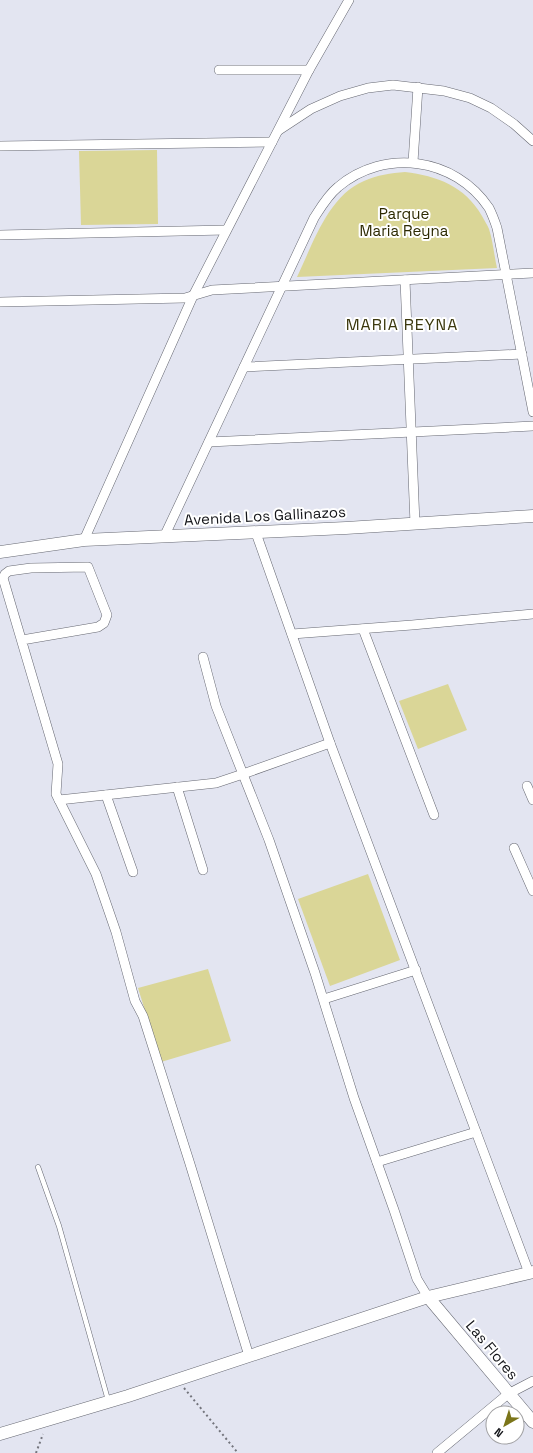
<svg xmlns="http://www.w3.org/2000/svg" width="533" height="1453" font-family="'Space Grotesk',sans-serif">
<style>
.green{fill:#dad697}
.lines{fill:none;stroke-linecap:round;stroke-linejoin:round}
.service-casing{stroke:#666872;stroke-width:5.5}
.minor-casing{stroke:#666872;stroke-width:10}
.tertiary-casing{stroke:#666872;stroke-width:13}
.path{stroke:#73747c;stroke-width:2;stroke-dasharray:2 3;stroke-linecap:butt}
.service{stroke:#fff;stroke-width:4.5}
.minor{stroke:#fff;stroke-width:9}
.tertiary{stroke:#fff;stroke-width:12}
.labels{text-anchor:middle;stroke-width:4;stroke-linejoin:round;paint-order:stroke}
.park-label{font-size:15px;fill:#2d2a02;stroke:#fff}
.street-label{font-size:15px;fill:#141519;stroke:#fff}
.neighbourhood-label{font-size:16px;letter-spacing:1px;fill:#3b380e;stroke:#fff}
</style>
<rect width="100%" height="100%" fill="#e3e5f1"/>
<!-- green -->
<g class="green">
<path d="M157,150L158,224L81,225L79,151Z"/>
<path d="M405,172C437,176 465,186 482,216C484,220 487,224 489,229C493,241 494,255 497,268L297,277C313,244 328,196 364,181C377,175 391,173 405,172Z"/>
<path d="M448,684L467,730L418,749L399,701Z"/>
<path d="M368,874L400,960L330,986L298,899Z"/>
<path d="M208,969L231,1041L161,1062L138,988Z"/>
</g>
<g class="lines">
<defs>
<path id="service" d="M38,1167L59,1226L108,1400"/>
<g id="minor">
<path d="M219,70H309"/>
<path d="M279,130L311,109L340,96L368,88L393,85L444,91L470,98L491,108L514,124L533,141"/>
<path d="M0,146L272,142"/>
<path d="M413,162L418,87"/>
<path d="M0,235L226,230"/>
<path d="M405,280L415,524"/>
<path d="M0,302L185,298L212,290L533,273"/>
<path d="M244,367L522,354"/>
<path d="M209,442L533,426"/>
<path d="M256,533L330,743L529,1273"/>
<path d="M164,537L314,218C321,207 328,195 338,187C384,148 455,157 489,208C492,214 495,222 497,228L533,412"/>
<path d="M84,540L193,296L309,70L349,0"/>
<path d="M363,629L434,815"/>
<path d="M292,634L412,625L533,614"/>
<path d="M22,640L98,627L104,623L107,615L88,567L31,568L9,571L5,574L3,578L58,764L56,794L96,874L116,932L135,1001L143,1016L190,1164L249,1356"/>
<path d="M203,657L216,706L269,840L315,973L354,1098L394,1210L417,1279L428,1297"/>
<path d="M527,786L533,800"/>
<path d="M177,787L203,870"/>
<path d="M106,795L133,872"/>
<path d="M59,800L216,783L243,774L330,743"/>
<path d="M514,848L533,891"/>
<path d="M324,999L416,970"/>
<path d="M377,1162L476,1132"/>
<path d="M437,1453L508,1394L533,1381"/>
</g>
<g id="tertiary">
<path d="M0,552L84,540L346,528L533,516"/>
<path d="M428,1297L533,1422"/>
<path d="M0,1434L128,1396L428,1297L533,1272"/>
</g>
</defs>
<!-- service casing -->
<use href="#service" class="service-casing"/>
<!-- minor casing -->
<use href="#minor" class="minor-casing"/>
<!-- tertiary casing -->
<use href="#tertiary" class="tertiary-casing"/>
<!-- path -->
<g class="path">
<path d="M184,1388L238,1453"/>
<path d="M36,1453L43,1434"/>
</g>
<!-- service -->
<use href="#service" class="service"/>
<!-- minor -->
<use href="#minor" class="minor"/>
<!-- tertiary -->
<use href="#tertiary" class="tertiary"/>
</g>
<g class="labels">
<!-- park labels -->
<g class="park-label">
<text x="404" y="219">Parque<tspan x="404" dy="17">Maria Reyna</tspan></text>
</g>
<!-- street labels -->
<g class="street-label">
<text transform="translate(265 516) rotate(-3)" y="5">Avenida Los Gallinazos</text>
<text transform="translate(492 1350) rotate(50)" y="5">Las Flores</text>
</g>
<!-- neighbourhood labels -->
<g class="neighbourhood-label">
<text x="402" y="330">MARIA REYNA</text>
</g>
</g>
<!-- north arrow -->
<g transform="translate(505 1425) rotate(219)"><circle r="19" fill="#ffffff" stroke="#a1a1a3"/>
<path d="M0-3L7 15L0 10L-7 15Z" fill="#7b7519"/>
<text y="-6" font-size="11" font-weight="bold" text-anchor="middle" fill="#141519">N</text>
</g>
</svg>
